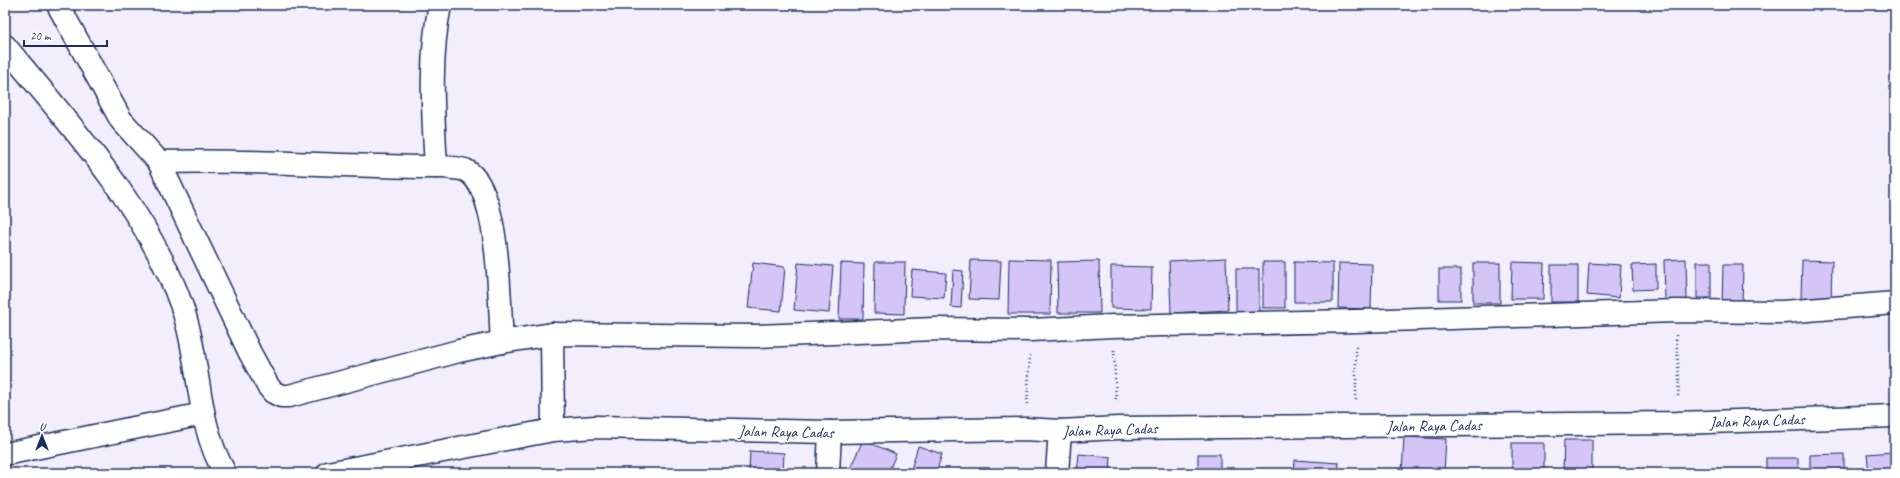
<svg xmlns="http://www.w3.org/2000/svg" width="1900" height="478" font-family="Caveat,sans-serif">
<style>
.building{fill:#d5c5f6;stroke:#1b2f5e}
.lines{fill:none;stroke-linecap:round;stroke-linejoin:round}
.minor-casing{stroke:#1b2f5e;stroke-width:25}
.tertiary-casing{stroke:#1b2f5e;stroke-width:25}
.path{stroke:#1b2f5e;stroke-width:2.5;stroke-dasharray:1 3;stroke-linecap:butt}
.minor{stroke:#fff;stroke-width:22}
.tertiary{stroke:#fff;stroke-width:22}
.labels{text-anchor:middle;stroke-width:3;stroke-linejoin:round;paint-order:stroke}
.street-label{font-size:16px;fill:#1b2f5e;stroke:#fff}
</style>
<rect width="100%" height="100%" fill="#f2eefc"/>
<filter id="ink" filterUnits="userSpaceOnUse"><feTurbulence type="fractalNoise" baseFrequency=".025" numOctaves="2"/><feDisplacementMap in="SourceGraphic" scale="8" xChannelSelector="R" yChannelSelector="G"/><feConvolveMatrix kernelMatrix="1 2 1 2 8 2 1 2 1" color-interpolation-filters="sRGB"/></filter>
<g filter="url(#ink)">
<!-- building -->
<g class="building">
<path d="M1226,258L1228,310L1171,313L1169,261Z"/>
<path d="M1009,259L1051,260L1050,314H1008Z"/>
<path d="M1686,259L1687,300L1665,301L1664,260Z"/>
<path d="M971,260L1001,261L999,300L969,299Z"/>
<path d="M1802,260L1832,261L1831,303L1801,301Z"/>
<path d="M1099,261L1100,313H1058L1057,262Z"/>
<path d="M875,262H905L904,314L874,313Z"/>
<rect x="1263" y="262" width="22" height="46"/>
<path d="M1294,262L1333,263V302H1294Z"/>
<path d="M1512,262L1544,263L1543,299H1511Z"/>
<rect x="1697" y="262" width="14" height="36"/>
<path d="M753,263L785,267L781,311L748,308Z"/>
<path d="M798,263L833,266L829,313L794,310Z"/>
<path d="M841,263L864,264L863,319H839Z"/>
<path d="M1339,263L1372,264L1371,309L1338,308Z"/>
<rect x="1473" y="263" width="27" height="40"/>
<path d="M1589,263L1621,265L1619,298L1587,295Z"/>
<path d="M1656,264V289L1633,290L1632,265Z"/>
<rect x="1551" y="265" width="27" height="37"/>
<path d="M1723,265H1743L1742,308H1722Z"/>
<path d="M1111,266L1152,267L1151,309L1111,308Z"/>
<rect x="1236" y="269" width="23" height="44"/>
<rect x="1439" y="269" width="22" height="31"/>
<path d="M912,270L946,273L944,298L910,296Z"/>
<path d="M953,270L963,271L961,308L951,307Z"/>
<path d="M1404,437L1446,439L1444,473H1402Z"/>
<path d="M863,440L896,454L888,473H848Z"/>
<path d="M1564,440H1592V471L1563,470Z"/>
<rect x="1512" y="443" width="32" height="30"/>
<path d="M918,446L942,454L936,473H910Z"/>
<path d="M750,451L784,453L783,473H749Z"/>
<path d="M1893,452L1895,473H1869L1867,454Z"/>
<path d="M1079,454L1111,457L1110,473H1077Z"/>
<rect x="1198" y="454" width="22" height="19"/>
<path d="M1844,454V473H1810V455Z"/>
<rect x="1766" y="458" width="32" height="15"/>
<path d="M1295,460L1339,463L1338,473H1294Z"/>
</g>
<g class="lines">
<defs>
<g id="minor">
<path d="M58,5L121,120L159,162C254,159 349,167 444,167C450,168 459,168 465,170C501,186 499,307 502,342L552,334L756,336L935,329L1031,330L1113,326L1356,321L1676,311L1783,312L1895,303"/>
<path d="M5,46C70,125 146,207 181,304C201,359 195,422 225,473"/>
<path d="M159,162L250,353L268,386L273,392L281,396H289L459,351L502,342"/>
<path d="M436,167C433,114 429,58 440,5"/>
<path d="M552,334L553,430"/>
<path d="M5,454L203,414"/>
<path d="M828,473L830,432"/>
<path d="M1057,473L1060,431"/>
</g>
<path id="tertiary" d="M328,473L553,430L595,427L830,432L1025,429L1060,431L1118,428L1677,423L1895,416"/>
</defs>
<!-- minor casing -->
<use href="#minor" class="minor-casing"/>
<!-- tertiary casing -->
<use href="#tertiary" class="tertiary-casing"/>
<!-- path -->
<g class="path">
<path d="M1676,335L1679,378L1678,398"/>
<path d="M1356,347V400"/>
<path d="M1114,350L1116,403"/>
<path d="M1027,404L1030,355"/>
</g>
<!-- minor -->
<use href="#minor" class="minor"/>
<!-- tertiary -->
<use href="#tertiary" class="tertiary"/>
</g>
</g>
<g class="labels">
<!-- street labels -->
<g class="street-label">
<text transform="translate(1757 420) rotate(-2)" y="6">Jalan Raya Cadas</text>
<text transform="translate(1434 425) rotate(-1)" y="6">Jalan Raya Cadas</text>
<text transform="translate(1110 429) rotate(-2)" y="6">Jalan Raya Cadas</text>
<text transform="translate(786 431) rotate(1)" y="6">Jalan Raya Cadas</text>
</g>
</g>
<!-- margin -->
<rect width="1900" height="478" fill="none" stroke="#fff" stroke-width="20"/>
<rect x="10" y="10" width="1880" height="458" fill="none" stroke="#1b2f5e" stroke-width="1.5" filter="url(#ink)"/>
<!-- north arrow -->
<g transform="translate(42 436)" stroke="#ffffff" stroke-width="3" paint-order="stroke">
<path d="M0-3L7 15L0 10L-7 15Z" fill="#1b2f5e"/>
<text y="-6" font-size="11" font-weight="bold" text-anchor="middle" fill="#1b2f5e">U</text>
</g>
<!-- scale -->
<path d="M24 40v6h83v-6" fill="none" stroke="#1b2f5e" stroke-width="2"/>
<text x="30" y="40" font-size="12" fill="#1b2f5e" stroke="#ffffff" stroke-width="3" paint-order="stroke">20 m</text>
</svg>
